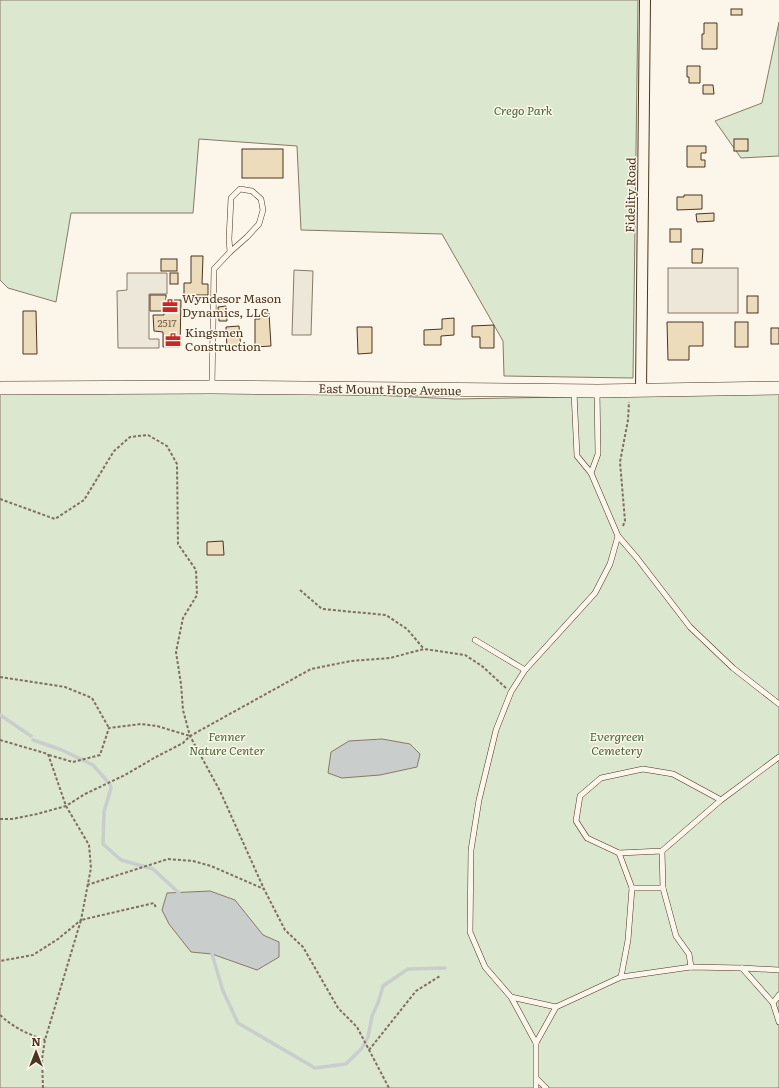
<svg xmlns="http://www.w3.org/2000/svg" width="779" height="1088" font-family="Literata,serif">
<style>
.green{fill:#dce7d0;stroke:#887966}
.parking{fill:#ede7d9;stroke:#887966}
.water{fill:#c9cecd;stroke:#887966}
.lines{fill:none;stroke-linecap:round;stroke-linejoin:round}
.stream{stroke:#c9cecd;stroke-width:3.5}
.building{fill:#ecdcbc;stroke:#4a3520}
.service-casing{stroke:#4a3520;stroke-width:6}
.minor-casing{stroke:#4a3520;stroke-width:12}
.tertiary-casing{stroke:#4a3520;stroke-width:14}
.path{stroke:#7f6f5c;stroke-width:2;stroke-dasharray:3 2;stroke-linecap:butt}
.service{stroke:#fbf6e9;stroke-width:5}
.minor{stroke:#fbf6e9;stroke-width:10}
.tertiary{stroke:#fbf6e9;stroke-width:13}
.labels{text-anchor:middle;stroke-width:3;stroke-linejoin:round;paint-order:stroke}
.number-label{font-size:10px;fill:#725f47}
.park-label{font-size:12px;font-style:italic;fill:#436837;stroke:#fbf6e9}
.street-label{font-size:12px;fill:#4a3520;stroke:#fbf6e9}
.poi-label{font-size:12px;fill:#4a3520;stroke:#fbf6e9;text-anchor:start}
</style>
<rect width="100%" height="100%" fill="#fbf6e9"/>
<!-- green -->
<g class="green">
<path d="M0,0H638L633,378L504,376L503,341L442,234L301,230L297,146L199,139L193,213H71L56,302L8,288L0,280Z"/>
<path d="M779,22V156L741,158L715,121L762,103Z"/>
<path d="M212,387L455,399L779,393V1088H0V388Z"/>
</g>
<!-- parking -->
<g class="parking">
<rect x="668" y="268" width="70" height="45"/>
<path d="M294,270L313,271L311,335H292Z"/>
<path d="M127,273H167V294H149V339H159V348H118L117,291L127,290Z"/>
</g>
<!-- water -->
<g class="water">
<path d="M382,739L410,744L420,754L417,767L380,775L342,778L328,773L331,752L349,741Z"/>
<path d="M210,891L235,900L263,935L279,942V957L257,970L212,954L191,952L169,924L162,910L167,893Z"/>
</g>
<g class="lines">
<!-- stream -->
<g class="stream">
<path d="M0,715L31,736"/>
<path d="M33,740L62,750L93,765L107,781"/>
<path d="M110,785L111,788L104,812L103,844L121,860L153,869L179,893"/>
<path d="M212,954L223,991L238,1023L315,1068L346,1064L362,1048L368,1037L372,1016L378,1003L383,986L408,969L445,968"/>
</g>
</g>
<!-- building -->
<g class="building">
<rect x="731" y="9" width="11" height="6"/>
<path d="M704,23H717V49H702V34H704Z"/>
<path d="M687,66H700V83H689V77H687Z"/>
<path d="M703,85H713L714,94H703Z"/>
<rect x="734" y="139" width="14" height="12"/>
<path d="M687,146H706V153H701V160H705V167H687Z"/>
<rect x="242" y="149" width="41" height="29"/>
<path d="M684,195H702V209L677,210V197H684Z"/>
<path d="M714,213V221L697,222L696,214Z"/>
<rect x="670" y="229" width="11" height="13"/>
<path d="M692,249H703L702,263H692Z"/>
<path d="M191,256H203L202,284H208V295H184V283H191Z"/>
<rect x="161" y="259" width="16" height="12"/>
<rect x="170" y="273" width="8" height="11"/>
<path d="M150,295H166V300H181L180,347H163V332L154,331L153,315H164V311H150Z"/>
<rect x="747" y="296" width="11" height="17"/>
<path d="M226,306L227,321H219L218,307Z"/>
<path d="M23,311H36L37,354H23Z"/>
<path d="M260,313H269L271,346L255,347V319H260Z"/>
<path d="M454,318V335L441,336V345H424V330L442,329V319Z"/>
<path d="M667,322H703V346H689V360H668Z"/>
<rect x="735" y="322" width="13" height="25"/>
<path d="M494,325V348H480V337H472V326Z"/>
<path d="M239,326L241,349L227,350L226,327Z"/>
<path d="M357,327H372V353L358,354Z"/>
<rect x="771" y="328" width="8" height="16"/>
<path d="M223,541L224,555H207V542Z"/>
</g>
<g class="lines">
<defs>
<g id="service">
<path d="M212,386L214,269L230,252L247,237L259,224L263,210L261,199L252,191L240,189L231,198L229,239L230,252"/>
<path d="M591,473L598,454L597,391"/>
<path d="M618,536L637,558L690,627L733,668L779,704"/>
<path d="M475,640L525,670"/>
<path d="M721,800L673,774L643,769L601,778L580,796L576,821L587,838L619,853L662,851L721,800L779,757"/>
<path d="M662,851L663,888L676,936L689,954L691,967"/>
<path d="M619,853L632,888L628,940L621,977"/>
<path d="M632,888H663"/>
<path d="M742,968L773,1003L779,1022"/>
<path d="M511,997L556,1007L621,977L691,967L742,968L779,970"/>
<path d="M773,1003L779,995"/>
<path d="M536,1043L556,1007"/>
<path d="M537,1079L546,1088"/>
<path d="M536,1088V1043L511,997L485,967L470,932L471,850L479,800L496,730L511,692L525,670L595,593L610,564L618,536L591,473L577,456L574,392"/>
</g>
<path id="minor" d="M641,390L645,0"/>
<path id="tertiary" d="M0,388L212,387L597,391L779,388"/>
</defs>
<!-- service casing -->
<use href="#service" class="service-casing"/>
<!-- minor casing -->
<use href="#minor" class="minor-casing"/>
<!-- tertiary casing -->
<use href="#tertiary" class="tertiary-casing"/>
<!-- path -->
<g class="path">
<path d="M0,499L55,519L84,500L114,451L130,437L148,435L167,446L177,464L178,544L196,570L197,595L183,618L176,652L181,684L183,710L190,736L220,791L264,889"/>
<path d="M623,526L625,521L620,462L628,420L629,402"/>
<path d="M300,590L322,609L386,615L407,629L424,649"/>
<path d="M0,677L65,687L92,698L109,728"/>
<path d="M0,740L48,754L66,806L89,845L91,868L81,920L58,939L33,955L0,961"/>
<path d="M49,755L73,762L100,755L109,728L141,724L157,726L190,736"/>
<path d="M0,819H12L37,814L66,806L85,794L125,775L154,758L183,743L190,736L311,669L351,661L390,658L424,649L465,655L482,666L506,688"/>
<path d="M87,885L168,859L193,861L211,866L264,889L285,930L303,947L338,1008L357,1027L389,1088"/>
<path d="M0,1015C14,1028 28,1034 45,1040"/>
<path d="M369,1050L416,991L440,976"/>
<path d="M43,1088L42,1059L45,1040L81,920L154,903L156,908"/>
</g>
<!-- service -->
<use href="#service" class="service"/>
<!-- minor -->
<use href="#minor" class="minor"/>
<!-- tertiary -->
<use href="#tertiary" class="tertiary"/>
</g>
<!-- icons -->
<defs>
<symbol id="office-bare" viewBox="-9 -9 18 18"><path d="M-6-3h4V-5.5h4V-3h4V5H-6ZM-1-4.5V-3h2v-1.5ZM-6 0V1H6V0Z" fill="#c62828" stroke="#fbf6e9" stroke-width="2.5" paint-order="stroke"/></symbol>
</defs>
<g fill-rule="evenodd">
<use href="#office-bare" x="159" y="295" width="22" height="22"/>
<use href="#office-bare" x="162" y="329" width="22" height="22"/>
</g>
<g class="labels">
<!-- number labels -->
<g class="number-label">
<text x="167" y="327">2517</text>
</g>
<!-- park labels -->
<g class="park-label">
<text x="523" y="115">Crego Park</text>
<text x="227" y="741">Fenner<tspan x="227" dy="14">Nature Center</tspan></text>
<text x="617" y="741">Evergreen<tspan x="617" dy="14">Cemetery</tspan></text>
</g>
<!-- street labels -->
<g class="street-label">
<text transform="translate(631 195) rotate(-89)" y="4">Fidelity Road</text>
<text transform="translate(390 390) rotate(1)" y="4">East Mount Hope Avenue</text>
</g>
<!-- poi labels -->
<g class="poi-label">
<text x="182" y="303">Wyndesor Mason<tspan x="182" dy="14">Dynamics, LLC</tspan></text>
<text x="185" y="337">Kingsmen<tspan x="185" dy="14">Construction</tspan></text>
</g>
</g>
<!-- north arrow -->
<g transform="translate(36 1052)" stroke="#fbf6e9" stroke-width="3" paint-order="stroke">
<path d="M0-3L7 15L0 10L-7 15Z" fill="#4a3520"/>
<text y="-6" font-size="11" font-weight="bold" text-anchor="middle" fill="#4a3520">N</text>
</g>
</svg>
